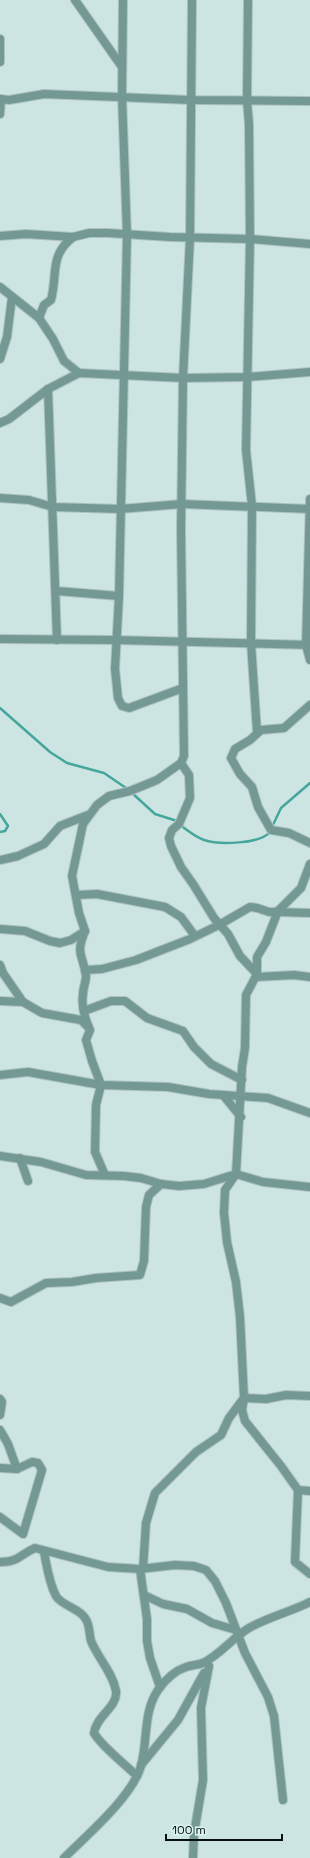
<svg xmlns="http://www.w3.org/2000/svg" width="310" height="1858" font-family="'Space Grotesk',sans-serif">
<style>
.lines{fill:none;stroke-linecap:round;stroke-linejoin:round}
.stream{stroke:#45a69c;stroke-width:2.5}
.minor-casing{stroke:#adc3c0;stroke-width:10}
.minor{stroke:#749994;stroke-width:8}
</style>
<rect width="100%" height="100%" fill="#cde5e2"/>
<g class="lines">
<!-- stream -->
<g class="stream">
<path d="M0,708L50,752L67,763L104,773L129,790"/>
<path d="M132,793L155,814L177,821"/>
<path d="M0,814L8,826L5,831L0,832"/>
<path d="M180,825C187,830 195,837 204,840C219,845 260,844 270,832"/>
<path d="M272,827L281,808L310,783"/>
</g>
<defs>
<g id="minor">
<path d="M75,0L122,67"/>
<path d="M123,0L122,96L127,235L119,596L115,669L118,698L122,706L129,708L183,688"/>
<path d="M248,0L247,101L249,124L250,239L246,450L252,506L251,643L257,732"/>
<path d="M0,39V62"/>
<path d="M0,99L9,100L44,94L190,100L310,101"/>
<path d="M0,114L1,99"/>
<path d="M0,236L26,234L73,237L89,233H108L170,237L250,239L310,244"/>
<path d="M0,287L39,318L53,339L64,361L79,373"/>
<path d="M39,318L44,305L51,300C58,273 49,256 73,237"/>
<path d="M0,359L7,337L12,297"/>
<path d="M48,389L57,640"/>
<path d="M0,423L9,419L48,389L79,373L183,378L248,377L310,372"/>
<path d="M0,498L29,500L53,507L120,509L182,504L310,509"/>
<path d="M310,499L306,645L310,660"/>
<path d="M57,591L119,596"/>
<path d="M0,639L115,640L310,645"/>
<path d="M310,705L284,728L261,730L250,740L235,749L231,758L240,774L252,787L258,807L271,830L289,833L310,843"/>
<path d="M181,763L189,775L190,798L179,824L172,830L169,838L171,846L181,867L193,884L214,918L228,934L240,956L257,974"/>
<path d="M0,860L18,856L33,849L44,844L60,826L88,815"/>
<path d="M310,864L301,888L278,911L266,942L257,957V974L246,995L245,1048L242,1067L236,1174L225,1190L224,1213L227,1242L236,1282L240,1317L244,1398L242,1410L245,1421L281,1466L298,1490L295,1562L310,1574"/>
<path d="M77,895L97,894L165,907L181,917L195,936"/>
<path d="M278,912L310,913"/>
<path d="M0,929L25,931L50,941L60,943L71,940L85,931"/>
<path d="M0,965L3,973L23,1002L42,1013L81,1020L88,1027"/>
<path d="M85,970L102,969L136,960L190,939L219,925L250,907C262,907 267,915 278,911"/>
<path d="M256,977L294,975L310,977"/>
<path d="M0,1001L23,1002"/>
<path d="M84,1011L111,1001H125L147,1018L183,1031L194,1047L211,1064L242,1080"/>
<path d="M0,1075L28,1072L101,1085L168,1087L209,1094L268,1098L310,1113"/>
<path d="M223,1095L241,1117"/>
<path d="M0,1156L41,1162L86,1175L124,1176L141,1178L161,1184L179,1186L204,1184L236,1174L263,1182L310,1187"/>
<path d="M20,1158L28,1181"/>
<path d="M105,1175L95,1152L96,1105L101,1085L92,1061L86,1040L90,1030C85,1019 81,1006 83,994C83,988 86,982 86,976C83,954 75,955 85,931L79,913L72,876L83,824L97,805L109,796L130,791L157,780L181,763L184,756L181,530L183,378L190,238L192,0"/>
<path d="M0,1298L11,1302L46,1283L72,1282L96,1278L140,1275L144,1261L146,1207L149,1195L161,1184"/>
<path d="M0,1399L2,1402L0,1415"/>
<path d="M0,1430L8,1444L17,1469"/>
<path d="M0,1468L17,1469L32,1462L38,1463L42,1470L23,1534L0,1517"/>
<path d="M298,1490L310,1491"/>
<path d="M44,1552C47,1567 49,1583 56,1596C62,1606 79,1608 85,1618C90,1624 89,1634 91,1641C98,1658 113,1673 116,1691C118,1707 96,1716 94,1733C102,1747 124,1763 137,1776"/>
<path d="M0,1562C19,1562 19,1555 35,1548L108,1567L140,1569L175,1565L194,1566L206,1570L215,1581L226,1603L245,1653L268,1697L274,1716L283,1800"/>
<path d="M140,1569L147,1619V1641L150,1658L160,1687"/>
<path d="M143,1569L146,1523L155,1493L196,1452L221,1435L229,1418L244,1398L266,1399L286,1395L310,1396"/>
<path d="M144,1595L163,1604L187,1609L212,1623L236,1630"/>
<path d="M141,1765L178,1720L204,1673"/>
<path d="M64,1858C87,1835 132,1797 141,1766C148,1740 143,1712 158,1690C165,1680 174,1671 186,1667C192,1665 198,1665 203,1663C221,1654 232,1638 249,1628C268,1617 290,1612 310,1602"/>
<path d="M193,1858L194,1834L203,1780L201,1708L209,1666"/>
</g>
</defs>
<!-- minor casing -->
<use href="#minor" class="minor-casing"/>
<!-- minor -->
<use href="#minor" class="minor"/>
</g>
<!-- scale -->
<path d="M166 1834v6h116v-6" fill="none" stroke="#070f0e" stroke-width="2"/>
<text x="172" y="1834" font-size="12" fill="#070f0e" stroke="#daf3ef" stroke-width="3" paint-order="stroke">100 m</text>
</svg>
